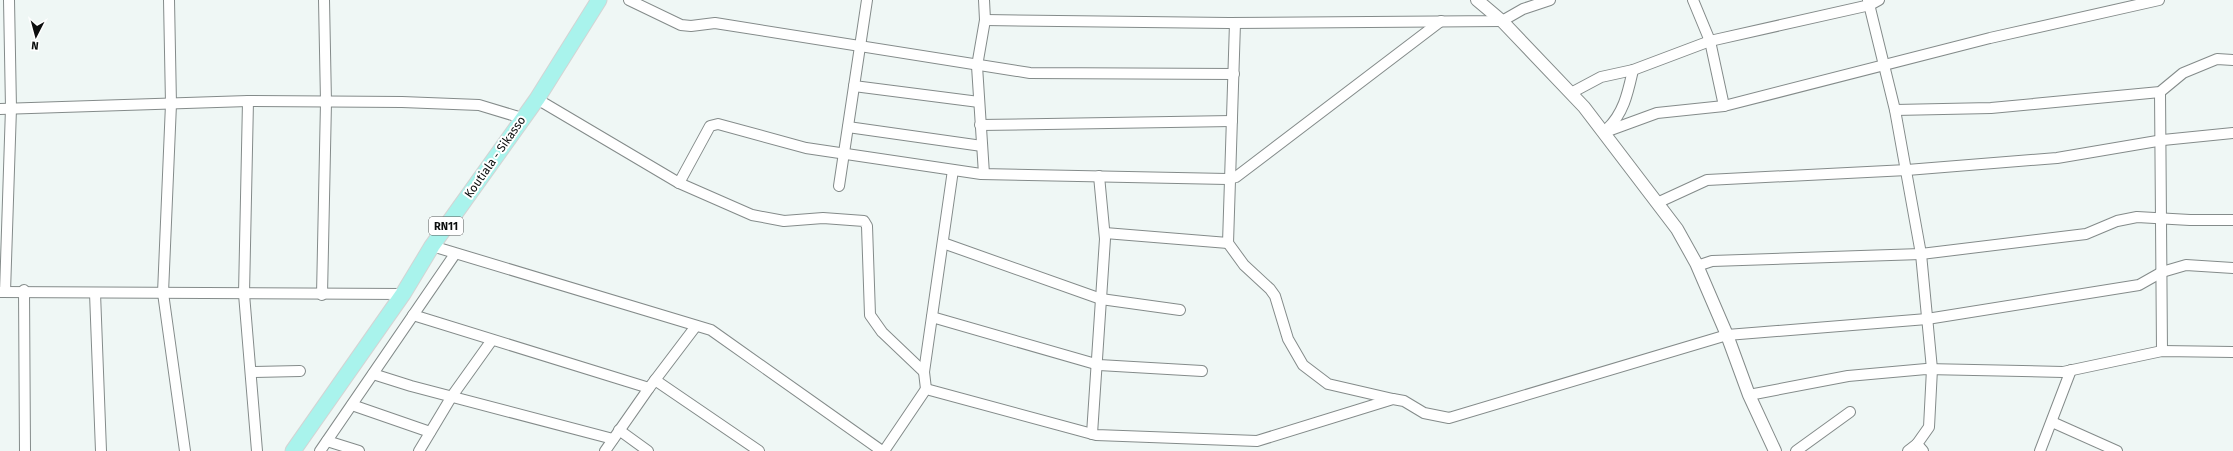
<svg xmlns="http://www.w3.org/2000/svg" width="2233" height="451" font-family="'Fira Sans',sans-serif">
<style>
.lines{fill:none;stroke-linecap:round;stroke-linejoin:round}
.minor-casing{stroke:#848b8a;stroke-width:12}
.tertiary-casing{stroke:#848b8a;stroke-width:14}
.primary-casing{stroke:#d3d4d4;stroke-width:17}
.minor{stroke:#fff;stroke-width:10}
.tertiary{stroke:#fff;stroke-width:12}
.primary{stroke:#a9f3ec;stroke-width:15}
.labels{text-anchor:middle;stroke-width:4;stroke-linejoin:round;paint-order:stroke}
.shield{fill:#fff;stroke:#555656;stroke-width:1}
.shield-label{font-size:11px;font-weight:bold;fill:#0c0e0e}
.street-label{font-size:12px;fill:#0c0e0e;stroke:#fff}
</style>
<rect width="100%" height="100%" fill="#eff7f5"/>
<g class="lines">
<defs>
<g id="minor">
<path d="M169,0L171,104L163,293L185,451"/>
<path d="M629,0L681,25L691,26L715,23L1030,73L1234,74"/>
<path d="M1693,0L1710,41L1724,106"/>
<path d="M1868,0L1895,110L1921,254L1932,369L1929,427L1917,444L1923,451"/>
<path d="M985,20L1229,23L1502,21L1523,9L1550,0"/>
<path d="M1235,23L1228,243L1244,265L1270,289L1275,296L1288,339L1303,365L1328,384L1393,399"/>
<path d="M854,86L979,102"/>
<path d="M2160,92L2162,351"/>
<path d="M1571,93L1601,77L1633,70L1710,41L1870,5L1879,0"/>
<path d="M537,99L679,183L752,215L784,221L823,218L864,221L867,226L870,315L882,332L924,372"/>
<path d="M248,101L244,294L257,451"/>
<path d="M0,109L248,101L402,102L479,105L522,118"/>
<path d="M1895,110L1991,108L2160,92L2183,73L2217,59L2233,60"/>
<path d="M980,125L1232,121"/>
<path d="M848,127L982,146"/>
<path d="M1607,129C1624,113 1628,92 1633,70"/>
<path d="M1605,132L1657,113L1724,106L1990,38L2159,0"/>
<path d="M984,174L977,66L985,20L984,0"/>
<path d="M679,183L710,126L718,124L806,148L981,174L1227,179L1236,177L1441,21"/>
<path d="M839,186L867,0"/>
<path d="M1657,203L1707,180L1907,170L2057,158L2163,140L2233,133"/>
<path d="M1105,233L1228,243"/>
<path d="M943,243L1101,299L1180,310"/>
<path d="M432,246L711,330L882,451"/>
<path d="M1697,266L1712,261L1921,254L2086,234L2117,221L2137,217L2190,220H2233"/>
<path d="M24,290L25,451"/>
<path d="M0,292L403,294"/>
<path d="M5,292L11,108L9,0"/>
<path d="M95,293L101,451"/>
<path d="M322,295L326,102L324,0"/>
<path d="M413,315L649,388"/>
<path d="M932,317L1099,365L1202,371"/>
<path d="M251,372L300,371"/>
<path d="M373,374L411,386L613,439"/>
<path d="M655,380L759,451"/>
<path d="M926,389L924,372L953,170"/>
<path d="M1749,395L1848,376L1926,369L2063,372L2162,351L2233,352"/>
<path d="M352,405L430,432"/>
<path d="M2052,422L2117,451"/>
<path d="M619,430L648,451"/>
<path d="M1092,434L1105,239L1099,176"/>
<path d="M327,441L359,451"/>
<path d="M320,451L455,254"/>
<path d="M419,451L452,396L492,340"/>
<path d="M605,451L649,388L696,326"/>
<path d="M884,451L926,389L1096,435L1257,441L1393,399L1404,401L1424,413L1449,418L1727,335L1927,319L2139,285L2162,272L2186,265L2233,268"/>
<path d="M1796,451L1850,412"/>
<path d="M1908,451L1917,444"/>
<path d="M2040,451L2071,370"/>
</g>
<path id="tertiary" d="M1477,0L1502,21L1584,107L1677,229L1696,263L1727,335L1749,395L1775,451"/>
<path id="primary" d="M293,451L403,294L432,246L537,99L599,0"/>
</defs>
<!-- minor casing -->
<use href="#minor" class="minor-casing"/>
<!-- tertiary casing -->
<use href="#tertiary" class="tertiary-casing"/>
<!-- primary casing -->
<use href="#primary" class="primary-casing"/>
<!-- minor -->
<use href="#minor" class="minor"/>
<!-- tertiary -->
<use href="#tertiary" class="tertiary"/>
<!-- primary -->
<use href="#primary" class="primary"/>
</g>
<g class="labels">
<!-- shield labels -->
<rect class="shield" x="429" y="217" width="34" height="18" rx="3"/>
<g class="shield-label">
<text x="446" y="230">RN11</text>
</g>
<!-- street labels -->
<g class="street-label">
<text transform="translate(495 157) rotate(-55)" y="4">Koutiala - Sikasso</text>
</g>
</g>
<!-- north arrow -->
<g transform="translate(36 36) rotate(186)" stroke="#ffffff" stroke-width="3" paint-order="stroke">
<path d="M0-3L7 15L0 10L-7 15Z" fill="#0c0e0e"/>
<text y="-6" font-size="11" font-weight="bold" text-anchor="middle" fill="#0c0e0e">N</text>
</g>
</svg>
